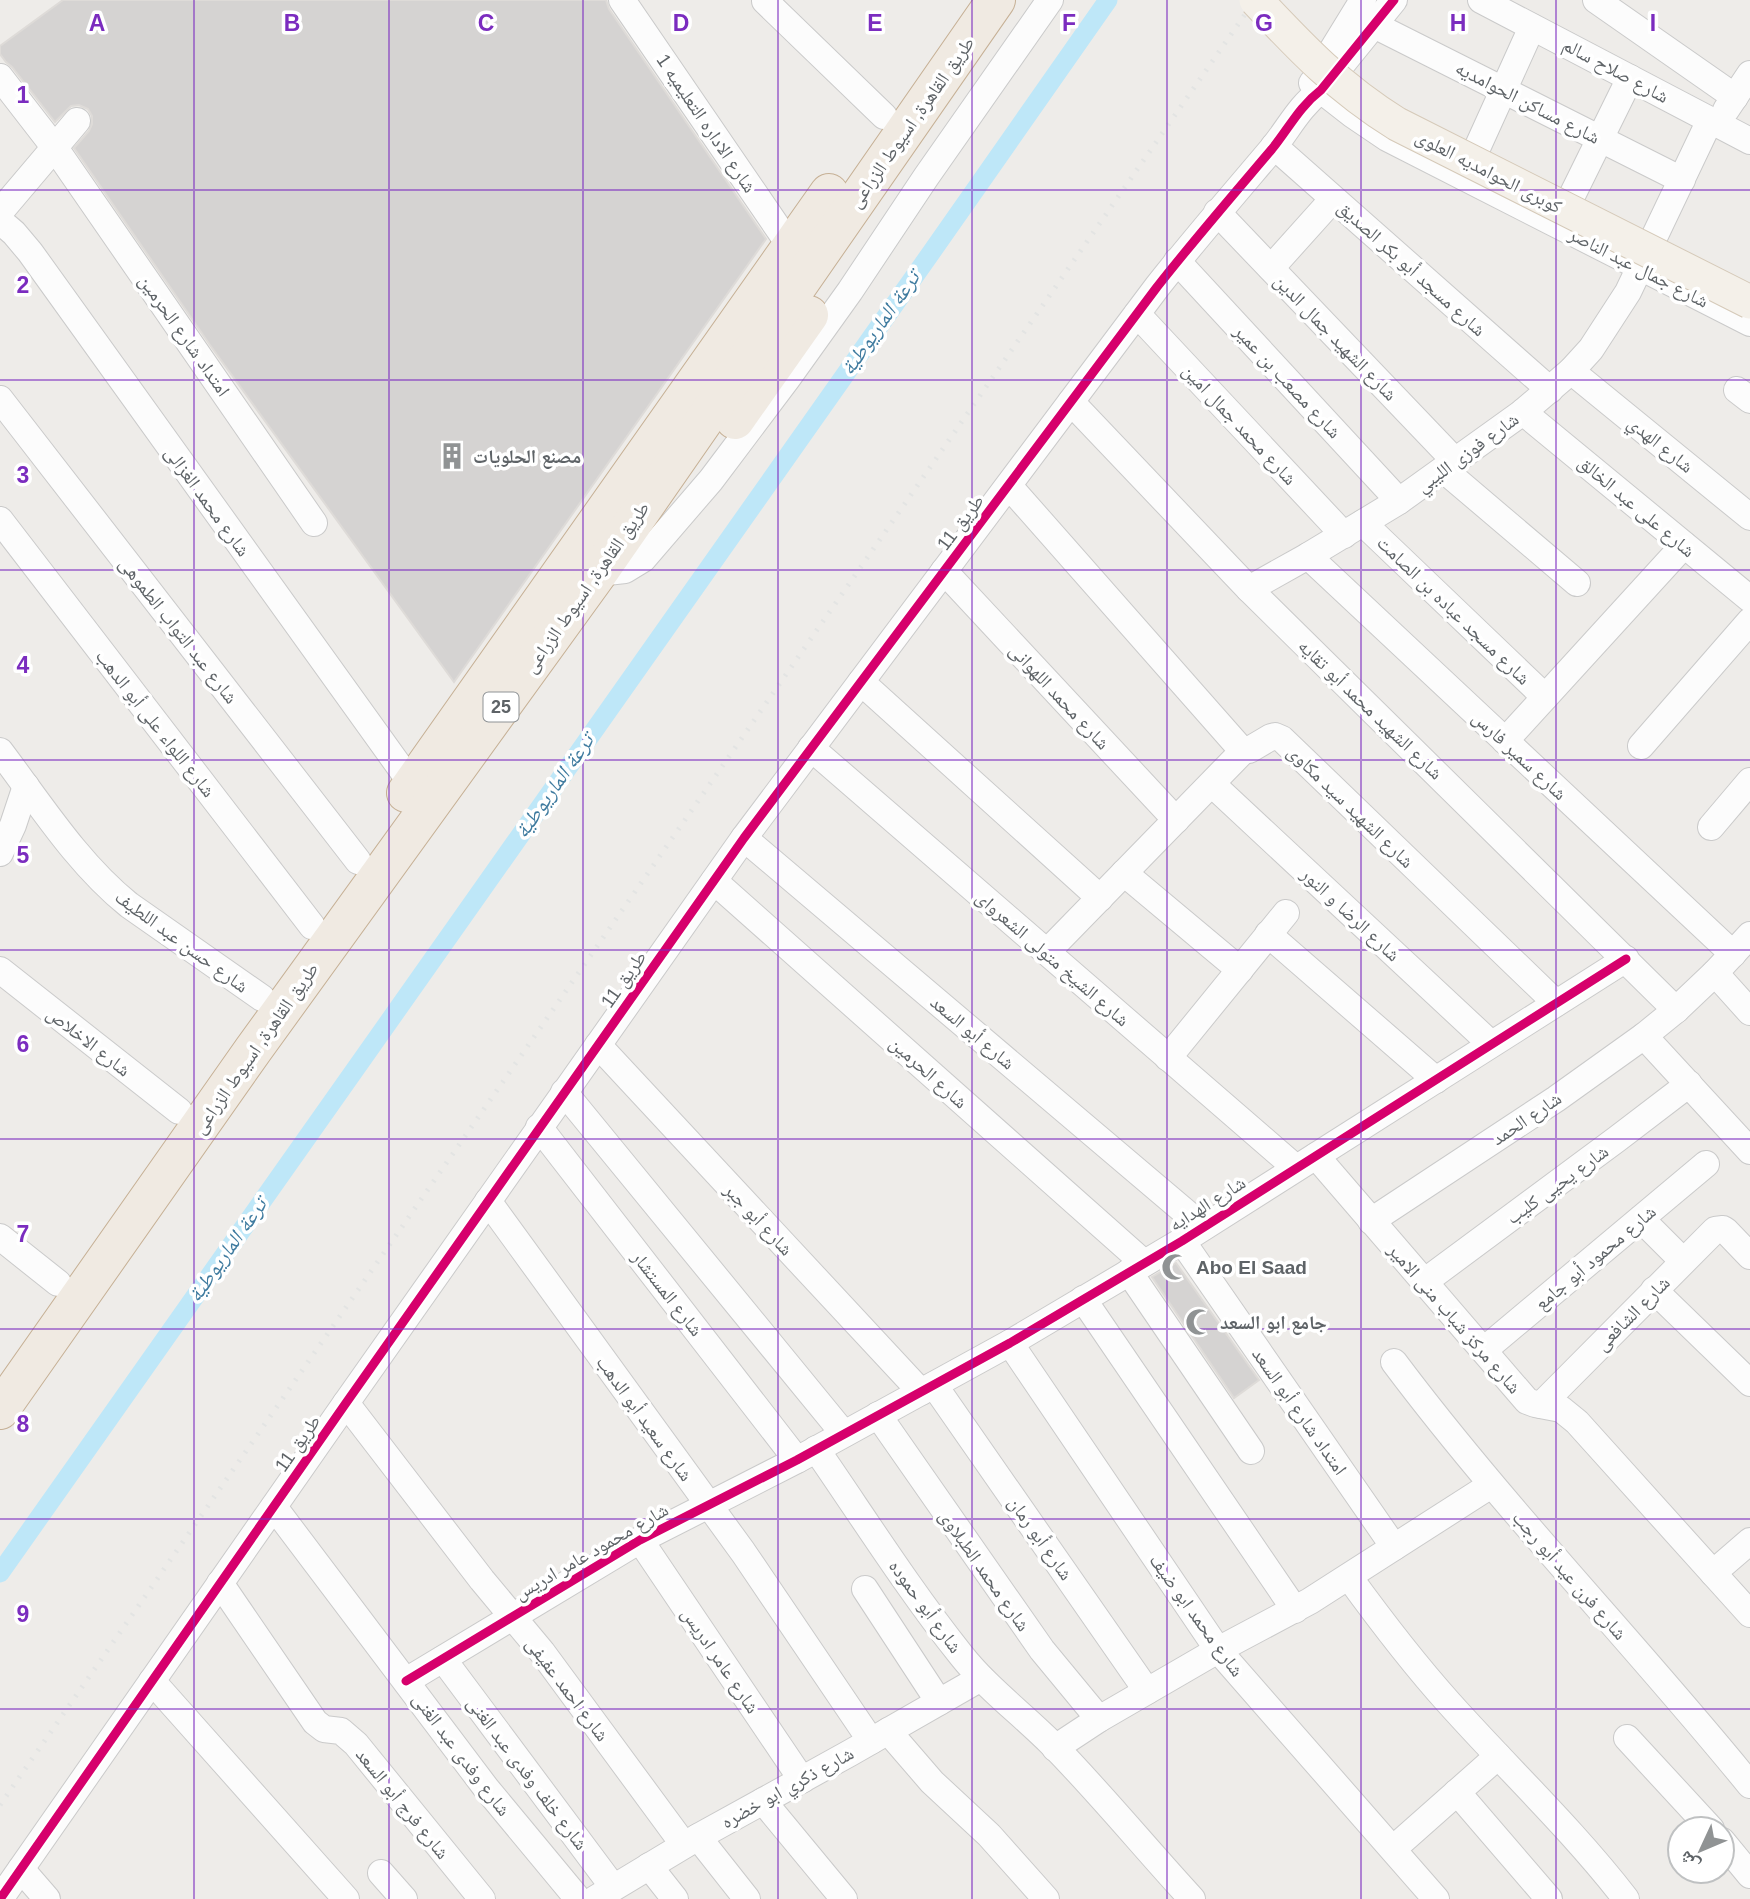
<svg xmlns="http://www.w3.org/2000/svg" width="1750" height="1899" font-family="Helvetica,'Noto Naskh Arabic',sans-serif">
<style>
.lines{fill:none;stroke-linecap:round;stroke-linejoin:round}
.canal{stroke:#bee7f8;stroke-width:19}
.building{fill:#d5d3d2;stroke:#dedbd8;stroke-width:2}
.minor-casing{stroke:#cacaca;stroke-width:28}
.highway-casing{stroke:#c6b095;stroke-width:40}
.minor{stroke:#fcfcfc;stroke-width:26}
.highway{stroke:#f0eae2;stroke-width:38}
.rail{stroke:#e3e4e3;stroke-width:5;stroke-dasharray:2 9;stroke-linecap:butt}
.major-bridge-casing{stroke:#d5c9b8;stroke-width:35;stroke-linecap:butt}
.major-bridge{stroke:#f4f0e9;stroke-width:33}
.cycleway-casing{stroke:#fff;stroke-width:13}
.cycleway{stroke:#d6006c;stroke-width:9}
.grid{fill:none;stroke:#7b2cbf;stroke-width:2;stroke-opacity:0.55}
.labels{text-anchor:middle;stroke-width:7;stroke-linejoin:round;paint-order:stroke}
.shield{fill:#fff;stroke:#8e9295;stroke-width:2}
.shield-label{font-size:18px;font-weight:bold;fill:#5e6367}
.street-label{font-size:19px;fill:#5e6367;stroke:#fff}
.poi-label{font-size:19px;font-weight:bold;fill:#5e6367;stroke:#fff;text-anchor:start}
.water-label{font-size:21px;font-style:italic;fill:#3f7b9f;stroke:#fff}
.grid-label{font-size:23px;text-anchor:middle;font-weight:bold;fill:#7b2cbf;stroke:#fff;stroke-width:7;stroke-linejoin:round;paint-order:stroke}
</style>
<rect width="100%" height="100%" fill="#eeece9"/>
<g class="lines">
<!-- canal -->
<path class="canal" d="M0,1573L933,250L1108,0"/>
</g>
<!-- building -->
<g class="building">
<path d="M63,0H606L609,9L766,239L454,682L210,345L74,148L89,131L92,124V116L88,109L79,105L71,106L55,122L12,67L6,62L0,54V46Z"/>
<path d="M1176,1263L1259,1380L1234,1398L1152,1277Z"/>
</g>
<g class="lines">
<defs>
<g id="minor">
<path d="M622,0L791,247"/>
<path d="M1481,0L1750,141"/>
<path d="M1596,0L1735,97"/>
<path d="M765,1L884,116"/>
<path d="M1374,25L1682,180"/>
<path d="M1323,65L1363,0"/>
<path d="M0,77L55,148L314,523"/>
<path d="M1312,83L1353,115L1387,138L1750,323"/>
<path d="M1726,110L1750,74"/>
<path d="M1274,146L1550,390"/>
<path d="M1464,177L1532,27"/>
<path d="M0,212L77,121"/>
<path d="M1217,212L1456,462"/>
<path d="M0,221L14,233L30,252L412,784"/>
<path d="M1558,224L1630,78"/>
<path d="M1177,261L1399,501"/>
<path d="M1271,268L1333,199"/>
<path d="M1137,314L1344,535"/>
<path d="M1571,371L1750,517"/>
<path d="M1737,390L1750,400"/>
<path d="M0,399L358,861"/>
<path d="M1071,402L1249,589L1676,1010"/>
<path d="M1523,412L1750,599"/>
<path d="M1444,470L1577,583"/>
<path d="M1009,486L1240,748L1249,750L1271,737L1275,736L1282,739L1556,1003"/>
<path d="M0,520L312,926"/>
<path d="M1363,523L1545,697"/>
<path d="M1308,556L1733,954"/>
<path d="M944,571L1176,820"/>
<path d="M598,573L625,570L643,559L711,480L787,379L850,291L926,177L1050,0"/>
<path d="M1249,589L1308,556L1399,501L1523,412L1571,371L1591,349L1628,292L1710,120"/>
<path d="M861,682L1100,898"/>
<path d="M1505,741L1684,545"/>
<path d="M1641,746L1750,621"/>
<path d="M811,748L1296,1168"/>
<path d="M0,751C40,804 77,863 129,905L262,998"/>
<path d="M1212,784L1491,1044"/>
<path d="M1711,827L1750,781"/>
<path d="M744,838L1203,1227"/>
<path d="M0,853L13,825L26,786"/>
<path d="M1124,873L1240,970"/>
<path d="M714,881L1144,1263"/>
<path d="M1268,934L1436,1080"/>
<path d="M1047,952L1244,750"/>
<path d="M0,970L179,1111"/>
<path d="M1715,973L1750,1012"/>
<path d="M1644,1036L1750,1151"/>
<path d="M598,1045L921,1392"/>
<path d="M1168,1058L1286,913"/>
<path d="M564,1092L844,1434"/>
<path d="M539,1127L797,1460"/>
<path d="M1316,1156L1527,1401L1535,1404L1561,1409L1577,1422L1750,1614"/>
<path d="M488,1201L743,1552L871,1741"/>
<path d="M1641,1219L1683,1261"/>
<path d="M1371,1221L1556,1099L1644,1036L1676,1010L1715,973L1750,935"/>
<path d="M0,1237L58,1283"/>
<path d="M1182,1241L1394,1547"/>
<path d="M1129,1272L1251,1451"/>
<path d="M1424,1282L1617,1139L1689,1084"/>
<path d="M1654,1290L1750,1383"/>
<path d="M1083,1299L1295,1610"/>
<path d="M1010,1343L1218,1650L1436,1899"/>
<path d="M1484,1350L1706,1164"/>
<path d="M1394,1362C1505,1510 1634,1642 1750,1785"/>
<path d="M934,1385L1147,1691"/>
<path d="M346,1403L482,1580L542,1652L684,1845"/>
<path d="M1541,1405L1715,1230L1723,1229L1726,1231L1750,1256"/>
<path d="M878,1415L1042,1650L1099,1719"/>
<path d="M816,1449C863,1517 909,1590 961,1655C987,1688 1022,1714 1052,1744C1101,1794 1145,1848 1192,1899"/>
<path d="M274,1507L486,1788L578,1899"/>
<path d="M640,1540L802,1780"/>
<path d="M1713,1573L1750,1541"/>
<path d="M1349,1577C1381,1621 1413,1663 1449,1703C1508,1769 1572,1829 1626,1899"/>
<path d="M220,1583L315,1722L324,1729L341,1731L356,1744L482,1899"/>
<path d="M865,1589L939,1702"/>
<path d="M443,1659L613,1887"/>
<path d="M152,1681L346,1899"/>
<path d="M406,1681L640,1540L797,1460L1010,1343L1182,1241L1626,959"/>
<path d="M888,1731L932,1782L989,1835L1046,1899"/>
<path d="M1627,1738L1711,1829"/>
<path d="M1055,1748L1099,1719L1218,1650L1310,1601L1491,1485"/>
<path d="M1457,1792L1549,1899"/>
<path d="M763,1801L844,1899"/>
<path d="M698,1837L747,1899"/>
<path d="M1722,1841L1750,1875"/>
<path d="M1393,1849L1498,1756"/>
<path d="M649,1866L675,1899"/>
<path d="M21,1869L47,1899"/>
<path d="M381,1873L404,1899"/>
<path d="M0,1899L346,1403L744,838L1157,287C1194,240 1233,195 1272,149C1289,128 1299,107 1321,90L1394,0"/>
<path d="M595,1899L698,1837L850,1753L981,1678"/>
</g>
<g id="highway">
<path d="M735,420L809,315"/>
<path d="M406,793L829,193"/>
<path d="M0,1410L253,1050L598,573L996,0"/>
</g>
</defs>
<!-- minor casing -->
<use href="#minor" class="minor-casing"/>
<!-- highway casing -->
<use href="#highway" class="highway-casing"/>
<!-- minor -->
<use href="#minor" class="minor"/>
<!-- highway -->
<use href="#highway" class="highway"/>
<!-- rail -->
<path class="rail" d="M0,1805L1255,0"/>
<defs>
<path id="major-bridge" d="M1256,0C1302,49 1339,88 1397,124L1750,302"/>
</defs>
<!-- major-bridge casing -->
<use href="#major-bridge" class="major-bridge-casing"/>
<!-- major-bridge -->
<use href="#major-bridge" class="major-bridge"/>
<defs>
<g id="cycleway">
<path d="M406,1681L640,1540L797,1460L1010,1343L1182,1241L1626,959"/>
<path d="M0,1899L346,1403L744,838L1157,287C1194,240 1233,195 1272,149C1289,128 1299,107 1321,90L1394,0"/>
</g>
</defs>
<!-- cycleway casing -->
<use href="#cycleway" class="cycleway-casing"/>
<!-- cycleway -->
<use href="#cycleway" class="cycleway"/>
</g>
<!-- grid -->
<path class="grid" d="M194,0V1899M389,0V1899M583,0V1899M778,0V1899M972,0V1899M1167,0V1899M1361,0V1899M1556,0V1899M0,190H1750M0,380H1750M0,570H1750M0,760H1750M0,950H1750M0,1139H1750M0,1329H1750M0,1519H1750M0,1709H1750"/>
<!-- icons -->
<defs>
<symbol id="building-bare" viewBox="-9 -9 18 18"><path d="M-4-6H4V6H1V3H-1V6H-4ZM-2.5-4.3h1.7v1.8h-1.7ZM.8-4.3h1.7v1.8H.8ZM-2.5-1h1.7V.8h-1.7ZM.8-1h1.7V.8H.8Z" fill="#909394" stroke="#fff" stroke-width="2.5" paint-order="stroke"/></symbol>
<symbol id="mosque-bare" viewBox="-9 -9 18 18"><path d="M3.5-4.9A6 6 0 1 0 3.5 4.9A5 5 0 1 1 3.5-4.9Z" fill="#909394" stroke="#fff" stroke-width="2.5" paint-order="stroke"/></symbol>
</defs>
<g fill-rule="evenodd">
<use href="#building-bare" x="433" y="437" width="38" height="38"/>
<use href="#mosque-bare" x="1156" y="1248" width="38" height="38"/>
<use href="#mosque-bare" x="1180" y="1303" width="38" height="38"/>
</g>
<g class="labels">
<!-- shield labels -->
<rect class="shield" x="483.5" y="692.5" width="35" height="29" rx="5"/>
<g class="shield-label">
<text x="501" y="713">25</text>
</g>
<!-- street labels -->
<g class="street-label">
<text transform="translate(1616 70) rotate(28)" y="7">شارع صلاح سالم</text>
<text transform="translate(1528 102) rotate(27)" y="7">شارع مساكن الحوامديه</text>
<text transform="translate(911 122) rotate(-55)" y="7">طريق القاهرة, اسيوط الزراعى</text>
<text transform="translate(707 123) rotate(56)" y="7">شارع الاداره التعليميه 1</text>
<text transform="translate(1489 171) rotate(27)" y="7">كوبرى الحوامديه العلوى</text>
<text transform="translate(1639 267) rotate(27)" y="7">شارع جمال عبد الناصر</text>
<text transform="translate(1412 268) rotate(42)" y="7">شارع مسجد أبو بكر الصديق</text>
<text transform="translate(185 335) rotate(55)" y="7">امتداد شارع الحرمين</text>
<text transform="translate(1336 337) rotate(46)" y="7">شارع الشهيد جمال الدين</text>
<text transform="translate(1288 381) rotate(47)" y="7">شارع مصعب بن عمير</text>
<text transform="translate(1240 424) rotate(47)" y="7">شارع محمد جمال امين</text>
<text transform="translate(1661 444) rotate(39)" y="7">شارع الهدي</text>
<text transform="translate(1467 452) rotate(-36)" y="7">شارع فوزى الليبي</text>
<text transform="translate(208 501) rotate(54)" y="7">شارع محمد الغزالى</text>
<text transform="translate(1637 506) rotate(40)" y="7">شارع على عبد الخالق</text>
<text transform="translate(960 522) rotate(-53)" y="7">طريق 11</text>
<text transform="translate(586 587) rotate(-55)" y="7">طريق القاهرة, اسيوط الزراعى</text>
<text transform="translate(1454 610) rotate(44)" y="7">شارع مسجد عباده بن الصامت</text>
<text transform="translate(179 630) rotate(52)" y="7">شارع عبد التواب الطموهى</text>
<text transform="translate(1060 696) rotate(47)" y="7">شارع محمد اللهوانى</text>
<text transform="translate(1371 709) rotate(44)" y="7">شارع الشهيد محمد أبو تقايه</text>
<text transform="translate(156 723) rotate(52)" y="7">شارع اللواء على أبو الدهب</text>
<text transform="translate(1520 755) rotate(43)" y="7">شارع سمير فارس</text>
<text transform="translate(1351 806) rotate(44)" y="7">شارع الشهيد سيد مكاوى</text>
<text transform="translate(1351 914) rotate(43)" y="7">شارع الرضا و النور</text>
<text transform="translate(182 941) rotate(36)" y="7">شارع حسن عبد اللطيف</text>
<text transform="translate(1053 958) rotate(41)" y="7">شارع الشيخ متولى الشعرواى</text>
<text transform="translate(623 979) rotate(-55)" y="7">طريق 11</text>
<text transform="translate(973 1032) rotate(40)" y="7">شارع أبو السعد</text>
<text transform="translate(89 1041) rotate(38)" y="7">شارع الاخلاص</text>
<text transform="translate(255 1048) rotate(-55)" y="7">طريق القاهرة, اسيوط الزراعى</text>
<text transform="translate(929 1072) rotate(42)" y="7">شارع الحرمين</text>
<text transform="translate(1526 1118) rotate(-34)" y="7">شارع الحمد</text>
<text transform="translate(1557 1184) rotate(-36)" y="7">شارع يحيى كليب</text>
<text transform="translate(1207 1203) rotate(-32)" y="7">شارع الهدايه</text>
<text transform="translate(759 1219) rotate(47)" y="7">شارع أبو جبر</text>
<text transform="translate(1595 1257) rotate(-40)" y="7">شارع محمود أبو جامع</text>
<text transform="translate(668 1293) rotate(52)" y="7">شارع المستشار</text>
<text transform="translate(1632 1313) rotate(-45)" y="7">شارع الشافعى</text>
<text transform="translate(1455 1318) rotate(49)" y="7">شارع مركز شباب منى الامير</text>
<text transform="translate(1300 1411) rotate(55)" y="7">امتداد شارع أبو السعد</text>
<text transform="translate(645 1418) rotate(54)" y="7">شارع سعيد أبو الدهب</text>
<text transform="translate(297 1443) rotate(-55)" y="7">طريق 11</text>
<text transform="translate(1041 1538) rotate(55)" y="7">شارع أبو رمان</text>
<text transform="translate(591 1551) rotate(-30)" y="7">شارع محمود عامر ادريس</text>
<text transform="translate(985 1570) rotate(55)" y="7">شارع محمد الطبلاوى</text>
<text transform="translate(1570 1575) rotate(49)" y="7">شارع فرن عيد أبو رجب</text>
<text transform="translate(926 1606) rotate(54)" y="7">شارع أبو حموده</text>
<text transform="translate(1197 1615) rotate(54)" y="7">شارع محمد ابو ضيف</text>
<text transform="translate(721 1660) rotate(56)" y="7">شارع عامر ادريس</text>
<text transform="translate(568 1689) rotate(53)" y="7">شارع احمد عفيفى</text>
<text transform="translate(462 1754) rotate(53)" y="7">شارع وفدى عبد الغنى</text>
<text transform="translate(528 1773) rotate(53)" y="7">شارع خلف وفدى عبد الغنى</text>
<text transform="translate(787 1787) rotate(-29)" y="7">شارع ذكري ابو خضره</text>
<text transform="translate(403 1803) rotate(51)" y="7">شارع فرج أبو السعد</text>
</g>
<!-- poi labels -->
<g class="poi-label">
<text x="473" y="463">مصنع الحلويات</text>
<text x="1196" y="1274">Abo El Saad</text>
<text x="1220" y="1329">جامع ابو السعد</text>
</g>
<!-- water labels -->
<g class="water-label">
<text transform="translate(880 323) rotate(-55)" y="7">ترعة الماريوطية</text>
<text transform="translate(554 786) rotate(-55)" y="7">ترعة الماريوطية</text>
<text transform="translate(227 1250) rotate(-55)" y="7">ترعة الماريوطية</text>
</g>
</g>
<g class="grid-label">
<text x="97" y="31">A</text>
<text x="292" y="31">B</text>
<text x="486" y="31">C</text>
<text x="681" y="31">D</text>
<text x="875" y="31">E</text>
<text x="1069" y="31">F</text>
<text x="1264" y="31">G</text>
<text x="1458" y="31">H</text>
<text x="1653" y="31">I</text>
<text x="23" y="103">1</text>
<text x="23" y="293">2</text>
<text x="23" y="483">3</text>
<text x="23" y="673">4</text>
<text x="23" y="863">5</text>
<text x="23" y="1052">6</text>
<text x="23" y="1242">7</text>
<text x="23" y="1432">8</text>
<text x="23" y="1622">9</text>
</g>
<!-- north arrow -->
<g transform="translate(1701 1850) rotate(226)"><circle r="33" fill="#ffffff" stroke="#bfc1c2" stroke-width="2"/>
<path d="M0-5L12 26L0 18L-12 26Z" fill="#909394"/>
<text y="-10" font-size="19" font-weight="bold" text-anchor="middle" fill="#5e6367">ش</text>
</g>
</svg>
